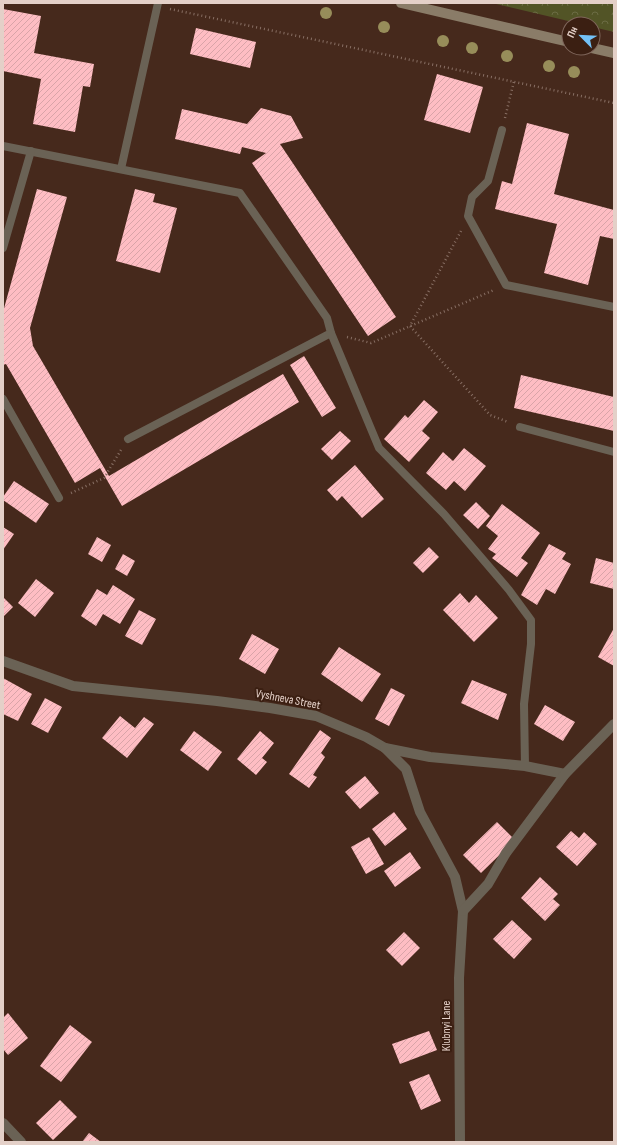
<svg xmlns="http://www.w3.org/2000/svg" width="617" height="1145" font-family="'Sofia Sans Condensed',sans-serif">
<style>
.forest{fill:url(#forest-crowns)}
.building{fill:url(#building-hatch)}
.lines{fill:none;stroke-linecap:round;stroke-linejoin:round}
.path{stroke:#886f64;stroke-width:2.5;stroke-dasharray:1 3;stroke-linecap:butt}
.lane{stroke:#6a6255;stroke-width:8}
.street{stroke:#6a6255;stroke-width:10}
.secondary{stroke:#8a7c68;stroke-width:10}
.tree{fill:#978d5a}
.labels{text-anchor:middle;stroke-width:4;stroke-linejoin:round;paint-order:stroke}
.street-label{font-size:12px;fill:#e4d0c8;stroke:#3b1f12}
</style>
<defs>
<pattern id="forest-crowns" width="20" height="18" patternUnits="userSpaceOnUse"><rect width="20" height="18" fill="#525426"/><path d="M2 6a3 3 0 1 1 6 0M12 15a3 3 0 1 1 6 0" fill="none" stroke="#6b6c44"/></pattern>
<pattern id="building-hatch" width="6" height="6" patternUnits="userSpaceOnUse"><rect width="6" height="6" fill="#febdc3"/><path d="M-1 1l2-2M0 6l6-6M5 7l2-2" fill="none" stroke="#d9a4a8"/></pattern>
</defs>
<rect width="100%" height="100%" fill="#46291c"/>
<!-- forest -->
<path class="forest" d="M492,3H614V32L593,27V24H581Z"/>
<!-- building -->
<g class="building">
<path d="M3,9L41,16L34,53L94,64L90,87L83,86L75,132L33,124L41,79L3,71Z"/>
<path d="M196,28L256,42L250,68L190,54Z"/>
<path d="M437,74L483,87L470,133L424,120Z"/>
<path d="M261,108L291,116L303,138L280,144L396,317L368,336L252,163L266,153L242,147L240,154L175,139L182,109L247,124Z"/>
<path d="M527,123L569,134L554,194L614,210V239L600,236L588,285L544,273L557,224L495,209L502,181L512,184Z"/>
<path d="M37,189L67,197L30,328L33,346L109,476L283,374L299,402L122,506L100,468L75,483L6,364L3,365V312Z"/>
<path d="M135,189L155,194L153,202L177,208L160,273L116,261Z"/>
<path d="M304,356L336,408L322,417L290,365Z"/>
<path d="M521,375L614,397V431L514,408Z"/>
<path d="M424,400L438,412L422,431L430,438L409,462L384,439L405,415L408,418Z"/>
<path d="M340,431L351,441L332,460L321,449Z"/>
<path d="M464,448L486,466L465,491L454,481L446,490L426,473L443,452L453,461Z"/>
<path d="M355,465L384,499L362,518L342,496L337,501L327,490Z"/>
<path d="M14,481L49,504L36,523L3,500V497Z"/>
<path d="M476,502L490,516L478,529L463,515Z"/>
<path d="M502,504L540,533L521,558L528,563L517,577L492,558L496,554L488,549L498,536L486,526Z"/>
<path d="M3,527L14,534L3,550Z"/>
<path d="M97,537L111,545L102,562L88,554Z"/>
<path d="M549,544L566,553L562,559L571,564L555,594L546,589L537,605L521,595Z"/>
<path d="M429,547L439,557L423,573L413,563Z"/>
<path d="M123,554L135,561L127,576L115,569Z"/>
<path d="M596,558L614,563V589L590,583Z"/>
<path d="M36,579L54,593L35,617L18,603Z"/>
<path d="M113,585L135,599L120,624L103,614L96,626L81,616L97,589L107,595Z"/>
<path d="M460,593L469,603L476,595L498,618L474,642L443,610Z"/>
<path d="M3,597L13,607L3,617Z"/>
<path d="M139,610L156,619L142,645L125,636Z"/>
<path d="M614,628V666L598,657Z"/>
<path d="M252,634L279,649L265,674L239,659Z"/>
<path d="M339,647L381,674L362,702L321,674Z"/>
<path d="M3,678L32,694L18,721L3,714Z"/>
<path d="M472,680L507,694L498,720L461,703Z"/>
<path d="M391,688L405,695L389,726L375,719Z"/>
<path d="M45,698L62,707L48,733L31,724Z"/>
<path d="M545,705L575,722L563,741L534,724Z"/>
<path d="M120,716L135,728L144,717L154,724L127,758L102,738Z"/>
<path d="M320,730L331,738L321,753L325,757L313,775L317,777L309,788L289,774Z"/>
<path d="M194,731L222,752L208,771L180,750Z"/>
<path d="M260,731L274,743L262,758L267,762L256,775L237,759Z"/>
<path d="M365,776L379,793L360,809L345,792Z"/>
<path d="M394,812L407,829L385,846L372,829Z"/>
<path d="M497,822L515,840L481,873L463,855Z"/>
<path d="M571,831L579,838L584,832L597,844L577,866L556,847Z"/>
<path d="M369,837L384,864L366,874L351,847Z"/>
<path d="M410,852L421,868L395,887L384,871Z"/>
<path d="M540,877L558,894L553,899L560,905L545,921L521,898Z"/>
<path d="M512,920L532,939L514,959L493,939Z"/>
<path d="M404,932L420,948L402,966L386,950Z"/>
<path d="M8,1013L28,1038L8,1055L3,1049V1018Z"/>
<path d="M70,1025L92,1042L61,1082L40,1066Z"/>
<path d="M429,1031L437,1050L400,1064L392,1044Z"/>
<path d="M429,1074L441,1101L421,1110L409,1082Z"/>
<path d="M60,1100L77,1117L53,1140L36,1123Z"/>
<path d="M89,1133L101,1142H82Z"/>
</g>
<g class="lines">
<!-- path -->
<g class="path">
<path d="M170,9L614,103"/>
<path d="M505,118L514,81"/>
<path d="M461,231L410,326L490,415L508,422"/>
<path d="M347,337L371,343L494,290"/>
<path d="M71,493L104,478L121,450"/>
</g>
<!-- lane -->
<g class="lane">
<path d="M502,130L488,181L472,197L468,216L506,285L614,307"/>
<path d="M3,146L240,193L327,318L331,333L128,439"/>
<path d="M121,169L158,3"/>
<path d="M3,248L31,151"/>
<path d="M331,333L379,448L444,514L509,590L531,620V644L524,704L525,766"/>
<path d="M3,399L59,498"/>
<path d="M520,427L614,452"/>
</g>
<!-- street -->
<g class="street">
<path d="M3,661L73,686L217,701L270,708L316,716L366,737L385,748L430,757L525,766L565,774"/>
<path d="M385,748L406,769L420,812L455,877L463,911L459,978L460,1142"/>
<path d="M463,911L488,884L506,853L565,774L614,724"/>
<path d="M3,1123L21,1142"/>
</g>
<!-- secondary -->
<g class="secondary">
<path d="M401,3L569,42"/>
<path d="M592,48L614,53"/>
</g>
</g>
<!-- trees -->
<g class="tree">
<circle cx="326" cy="13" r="6"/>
<circle cx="384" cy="27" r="6"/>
<circle cx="443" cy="41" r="6"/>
<circle cx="472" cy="48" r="6"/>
<circle cx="507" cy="56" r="6"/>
<circle cx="549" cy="66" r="6"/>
<circle cx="574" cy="72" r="6"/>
</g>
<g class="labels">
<!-- street labels -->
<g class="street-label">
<text transform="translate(288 699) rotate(11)" y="4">Vyshneva Street</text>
<text transform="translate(446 1026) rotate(-90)" y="4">Klubnyi Lane</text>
</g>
</g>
<!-- border -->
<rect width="617" height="1145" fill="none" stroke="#e4d0c8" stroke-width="8"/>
<!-- north arrow -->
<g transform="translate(581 36) rotate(294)"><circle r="19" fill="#3b1f12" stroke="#7f665b"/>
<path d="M0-3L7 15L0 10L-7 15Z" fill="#73c1f6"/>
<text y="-6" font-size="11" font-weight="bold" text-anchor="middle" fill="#e4d0c8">Пн</text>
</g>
</svg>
